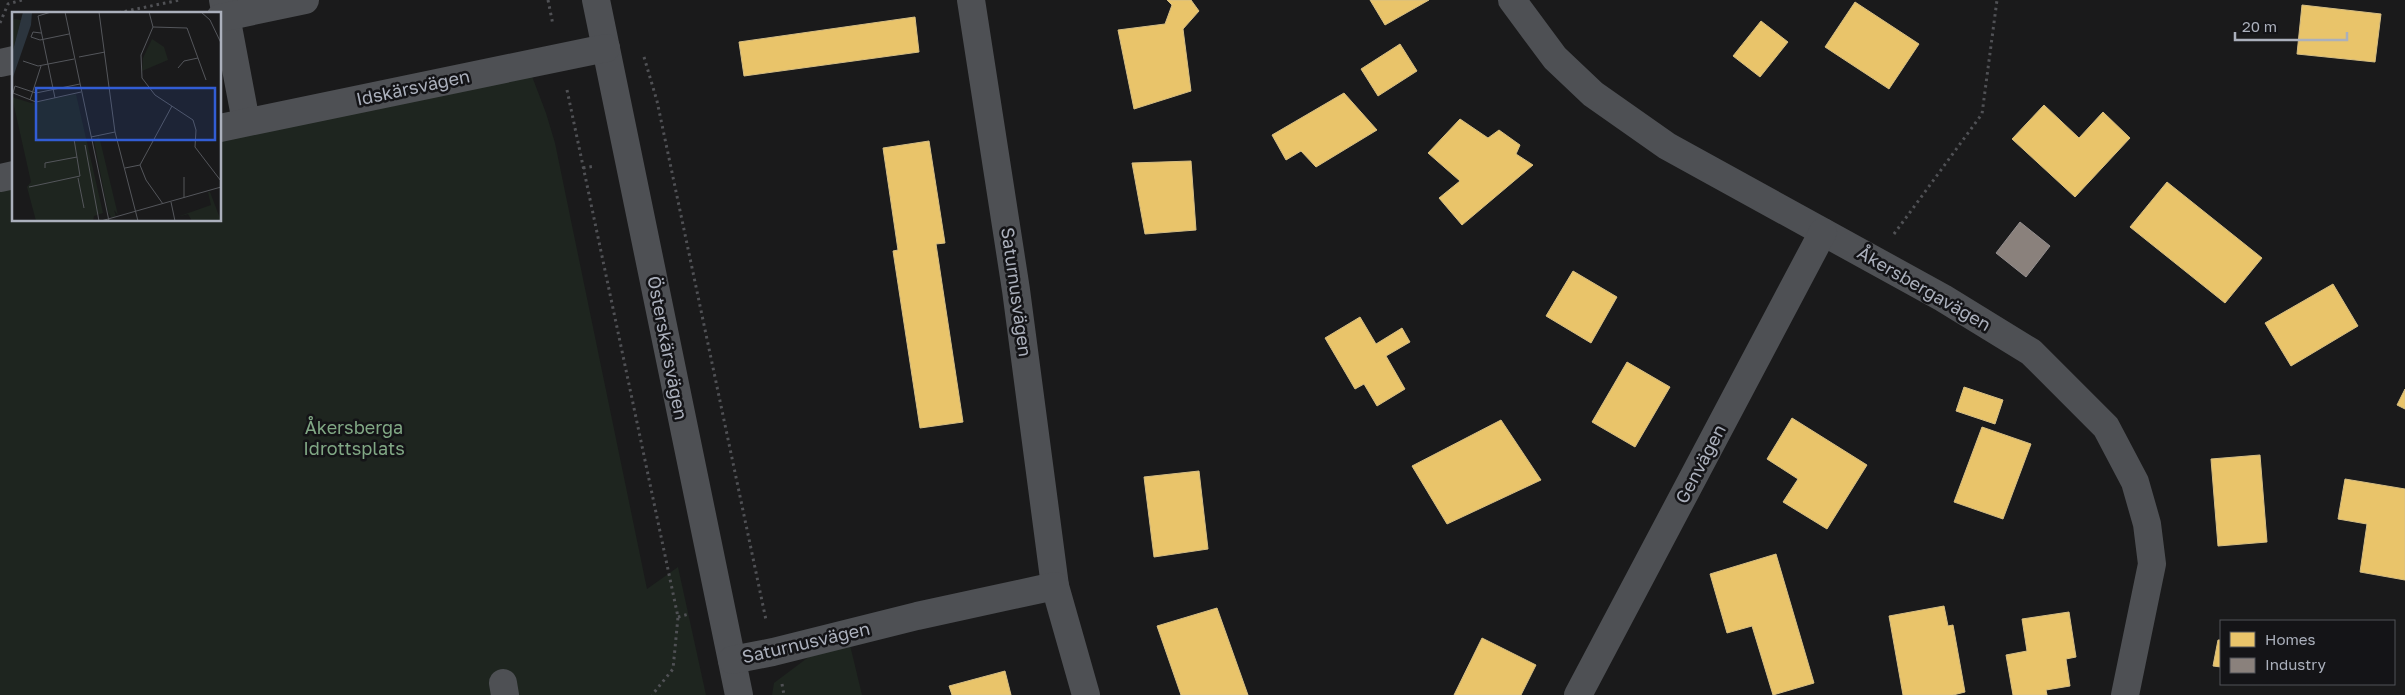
<svg xmlns="http://www.w3.org/2000/svg" width="2405" height="695" font-family="'Golos Text',sans-serif">
<style>
.green{fill:#1e251f}
.homes{fill:#e9c46a;stroke:#d6be83}
.industry{fill:#8a817c;stroke:#948f8f}
.lines{fill:none;stroke-linecap:round;stroke-linejoin:round}
.path{stroke:#505155;stroke-width:3;stroke-dasharray:2.5 4;stroke-linecap:butt}
.minor{stroke:#4e5054;stroke-width:28}
.labels{text-anchor:middle;stroke-width:5;stroke-linejoin:round;paint-order:stroke}
.street-label{font-size:18px;fill:#abb0bc;stroke:#141417}
.park-label{font-size:18px;fill:#81a885;stroke:#141417}
.inset-road{fill:none;stroke:#54565b;stroke-width:1}
.view{fill:#325dd4;fill-opacity:0.15;stroke:#325dd4;stroke-width:2.5}
.inset-edge{fill:none;stroke:#abb0bc;stroke-width:2.5}
</style>
<rect width="100%" height="100%" fill="#1a1a1b"/>
<!-- green -->
<g class="green">
<path d="M530,71L546,113L555,143L647,589L678,567L706,695H0V183L14,180V220H220V136Z"/>
<path d="M850,645L862,695H772L774,683L810,656Z"/>
</g>
<!-- homes -->
<g class="homes">
<path d="M1167,0H1191L1199,11L1183,29L1191,91L1134,109L1118,30L1165,24L1172,5Z"/>
<path d="M1370,0H1429L1385,25Z"/>
<path d="M1855,2L1919,44L1889,89L1825,47Z"/>
<path d="M2302,5L2381,14L2375,62L2297,54Z"/>
<path d="M915,17L919,52L744,76L739,42Z"/>
<path d="M1761,21L1788,42L1760,77L1733,56Z"/>
<path d="M1400,44L1417,71L1378,96L1361,69Z"/>
<path d="M1344,93L1377,130L1316,167L1301,151L1286,160L1272,135Z"/>
<path d="M2044,105L2079,138L2103,112L2130,138L2075,197L2012,139Z"/>
<path d="M1460,119L1488,138L1499,130L1520,145L1516,154L1533,165L1462,225L1439,198L1460,181L1428,153Z"/>
<path d="M929,141L945,243L936,244L963,422L920,428L893,251L898,250L883,148Z"/>
<path d="M1191,161L1196,230L1145,234L1132,163Z"/>
<path d="M2167,182L2262,258L2225,303L2130,227Z"/>
<path d="M1573,271L1617,297L1591,343L1546,316Z"/>
<path d="M2333,284L2358,326L2291,366L2265,323Z"/>
<path d="M1360,317L1376,344L1402,328L1410,342L1386,356L1405,389L1377,406L1364,384L1355,389L1325,338Z"/>
<path d="M1627,362L1670,387L1635,447L1592,422Z"/>
<path d="M1964,387L2003,400L1995,424L1956,411Z"/>
<path d="M2405,389V409L2397,405Z"/>
<path d="M1792,418L1867,465L1827,529L1783,502L1798,479L1767,459Z"/>
<path d="M1501,420L1541,480L1447,524L1412,466Z"/>
<path d="M1982,427L2031,444L2003,519L1954,502Z"/>
<path d="M2260,455L2267,542L2218,546L2211,459Z"/>
<path d="M1199,471L1208,549L1154,557L1144,477Z"/>
<path d="M2345,479L2405,489V580L2360,572L2367,524L2338,519Z"/>
<path d="M1776,554L1814,683L1773,695L1752,626L1727,633L1710,574Z"/>
<path d="M1944,606L1948,626L1953,625L1965,692L1953,695H1903L1889,616Z"/>
<path d="M1217,608L1248,695H1181L1157,626Z"/>
<path d="M2069,612L2076,657L2066,659L2070,686L2046,690L2047,695H2013L2006,655L2027,651L2022,619Z"/>
<path d="M1482,638L1536,665L1521,695H1454Z"/>
<path d="M2218,640H2221V667L2213,666Z"/>
<path d="M1005,671L1011,695H952L949,686Z"/>
</g>
<!-- industry -->
<path class="industry" d="M2020,222L2050,246L2026,277L1996,253Z"/>
<g class="lines">
<!-- path -->
<g class="path">
<path d="M548,0L553,25"/>
<path d="M112,14L180,0"/>
<path d="M0,23L8,4L22,0"/>
<path d="M644,57L657,101L766,620"/>
<path d="M567,90L678,617L673,669L652,695"/>
<path d="M583,168L595,166"/>
<path d="M1894,234L1982,114L1997,0"/>
<path d="M678,617L689,614"/>
<path d="M782,684L784,695"/>
</g>
<!-- minor -->
<g class="minor">
<path d="M223,0L246,122"/>
<path d="M596,0L739,695"/>
<path d="M971,0L1016,290L1055,586"/>
<path d="M1512,0L1555,58L1593,94L1667,146L1943,298L2031,352L2106,427L2135,482L2147,524L2152,564L2125,695"/>
<path d="M220,18L305,0"/>
<path d="M0,63L14,60"/>
<path d="M220,128L606,48"/>
<path d="M0,178L14,175"/>
<path d="M732,660L773,652L917,616L1055,586L1086,695"/>
<path d="M503,683L505,695"/>
<path d="M1578,695L1823,232"/>
</g>
</g>
<g class="labels">
<!-- street labels -->
<g class="street-label">
<text transform="translate(413 88) rotate(-12)" y="6">Idskärsvägen</text>
<text transform="translate(1924 289) rotate(30)" y="6">Åkersbergavägen</text>
<text transform="translate(1016 292) rotate(82)" y="6">Saturnusvägen</text>
<text transform="translate(667 348) rotate(79)" y="6">Österskärsvägen</text>
<text transform="translate(1701 464) rotate(-62)" y="6">Genvägen</text>
<text transform="translate(806 643) rotate(-13)" y="6">Saturnusvägen</text>
</g>
<!-- park labels -->
<g class="park-label">
<text x="354" y="434">Åkersberga<tspan x="354" dy="21">Idrottsplats</tspan></text>
</g>
</g>
<!-- overview -->
<g transform="translate(12 12)">
<rect width="209" height="209" fill="#1a1a1b"/>
<path d="M2,7L9,8L0,42V12ZM140,27L152,35L156,48L130,59L131,46ZM64,82L91,201L82,204L81,209H24L15,175L19,170L0,85L19,91ZM87,124L106,203L102,198L104,205H99L96,200L82,129ZM196,180H198L209,209H180L176,202L165,205L199,193Z" fill="#1e251f"/>
<path d="M11,0H20L19,13L0,68V42Z" fill="#2c353e"/>
<path class="inset-road" d="M39,0L26,4L43,86M53,0L97,209M87,0L103,120M137,0L141,15L129,43L130,66L143,83L181,108L184,118L183,135L209,169M189,0L198,8L209,31M141,15L175,16L194,68M29,21L21,20L19,25L28,28L57,22M67,45L93,40M11,49L26,54L62,47M166,56L172,49L186,46M68,72L24,81L3,74L1,81L24,90L69,80M18,88L29,54M79,125L103,120L126,209M73,133L87,209M128,153L134,168L151,192M33,156V151L65,145M113,156L128,153L160,94M172,165V186M66,166L72,196M17,175L68,164L62,127M159,190L163,209M89,209L209,175"/>
<path class="view" d="M24,76H203V128H24Z"/>
<rect width="209" height="209" class="inset-edge"/>
</g>
<!-- legend -->
<rect x="2220" y="620" width="175" height="65" fill="#141417" stroke="#505259"/>
<rect x="2230" y="632" width="25" height="15" fill="#e9c46a" stroke="#505259"/>
<text x="2265" y="645" font-size="15" fill="#abb0bc">Homes</text>
<rect x="2230" y="658" width="25" height="15" fill="#8a817c" stroke="#505259"/>
<text x="2265" y="670" font-size="15" fill="#abb0bc">Industry</text>
<!-- scale -->
<path d="M2235 32v8h112v-8" fill="none" stroke="#abb0bc" stroke-width="2.5"/>
<text x="2242" y="32" font-size="15" fill="#abb0bc" stroke="#141417" stroke-width="4" paint-order="stroke">20 m</text>
</svg>
